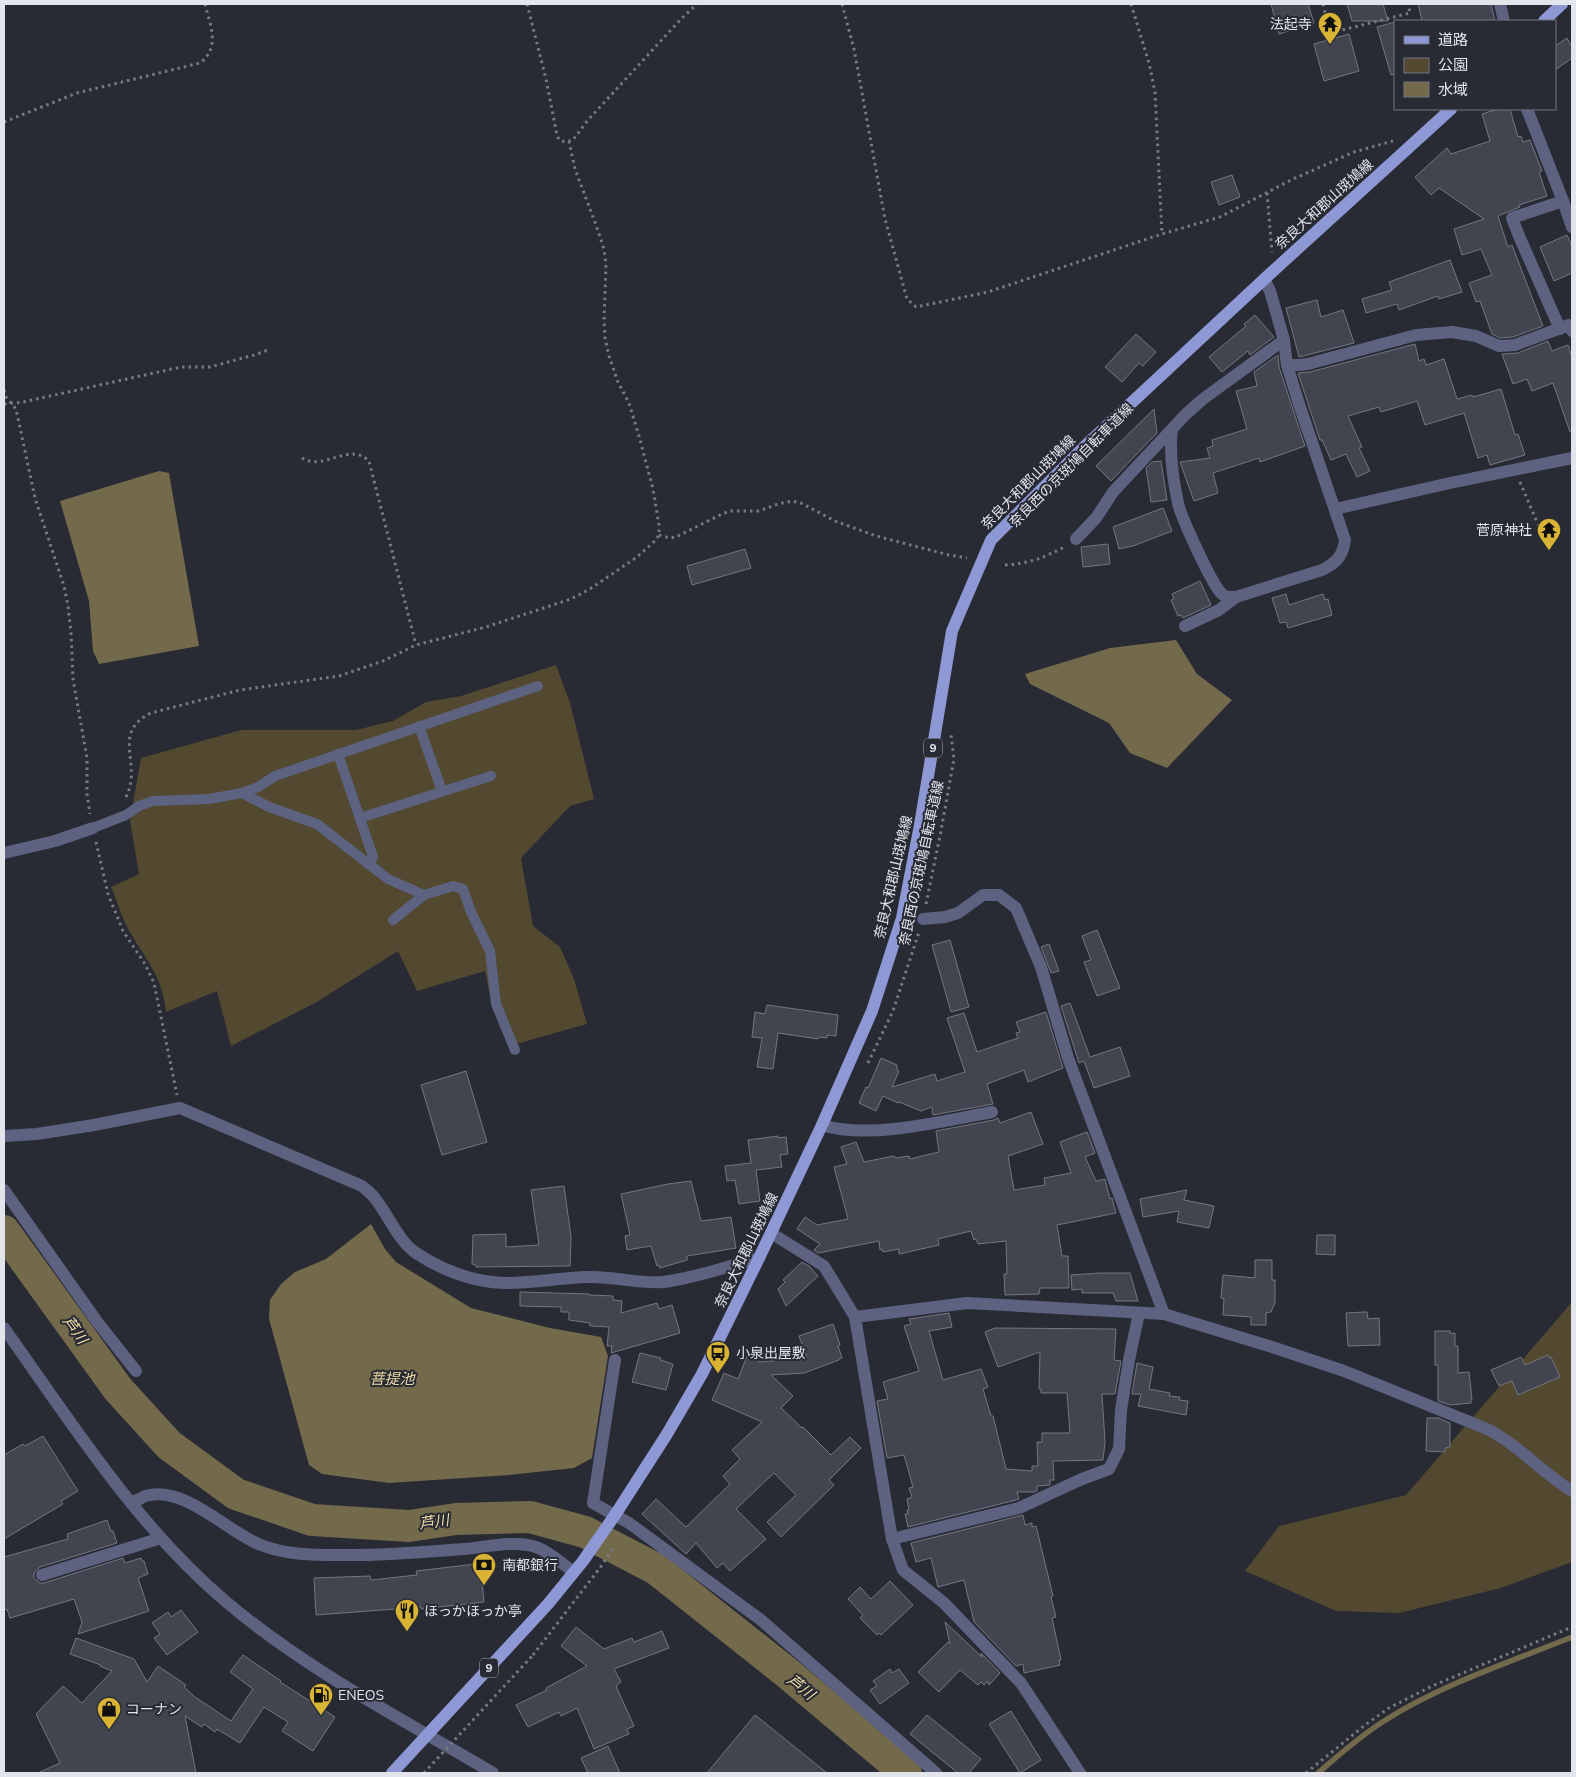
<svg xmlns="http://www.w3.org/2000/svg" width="1576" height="1777" font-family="'Nunito Sans','Noto Sans JP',sans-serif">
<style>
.green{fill:#524930}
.water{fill:#73694b}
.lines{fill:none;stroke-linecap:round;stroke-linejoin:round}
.stream{stroke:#73694b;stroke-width:5.5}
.river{stroke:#73694b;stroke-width:32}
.building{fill:#42444f;stroke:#747682}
.path{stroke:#797b84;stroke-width:3;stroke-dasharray:2.5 4;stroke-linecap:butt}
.service{stroke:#5c6280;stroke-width:10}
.minor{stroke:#5c6280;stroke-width:12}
.tertiary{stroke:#5c6280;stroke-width:12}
.primary{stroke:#8d98d5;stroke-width:12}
.path-bridge{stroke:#797b84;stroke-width:3;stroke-dasharray:2.5 4;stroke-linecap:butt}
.labels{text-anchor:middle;stroke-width:4;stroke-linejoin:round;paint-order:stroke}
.shield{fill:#282a34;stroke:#abadb5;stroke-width:1}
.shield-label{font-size:12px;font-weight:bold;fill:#e3e5ec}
.poi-label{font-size:14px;fill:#e3e5ec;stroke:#282a34;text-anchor:start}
.street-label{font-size:14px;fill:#e3e5ec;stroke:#282a34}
.water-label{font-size:15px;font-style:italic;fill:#f1dea6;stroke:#282a34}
</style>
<rect width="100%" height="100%" fill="#282a34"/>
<!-- green -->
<g class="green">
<path d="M556,665L570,703L594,799L570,806L521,858L533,926L560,947L574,979L587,1024L509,1046L492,1005L485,971L417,991L398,951L315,1003L231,1046L217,991L166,1012C162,976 148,963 131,934C122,920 118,902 111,887L139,874L130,821L141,758L241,730H356L393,721L426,702L461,696Z"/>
<path d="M1572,1302V1562L1501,1588L1399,1613L1336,1611L1245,1571L1279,1526L1406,1495Z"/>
</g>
<!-- water -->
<g class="water">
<path d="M159,471L169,473L199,646L99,664L93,651L89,601L60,501Z"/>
<path d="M1176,640L1197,674L1232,700L1167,768L1130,753L1109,723L1030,684L1025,674L1110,648Z"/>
<path d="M371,1224L385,1249L396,1262L471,1308L550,1328L601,1337L608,1356L592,1458L574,1468L509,1475L389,1483L322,1474L309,1465L269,1319L270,1300L281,1284L295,1272L326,1259Z"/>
</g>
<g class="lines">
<!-- stream -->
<path class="stream" d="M1318,1773C1339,1755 1360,1736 1384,1721C1440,1685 1510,1662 1572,1637"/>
<!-- river -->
<path class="river" d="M4,1231L118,1389L169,1445L236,1494L312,1520L409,1526L456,1519L530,1517L585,1532L656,1569L786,1672L906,1773"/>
</g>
<!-- building -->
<g class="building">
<path d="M1271,4H1308L1314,23L1279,34Z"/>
<path d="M1347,4H1383L1388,21H1352Z"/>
<path d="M1418,4H1491L1495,21H1422Z"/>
<path d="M1395,22V74L1391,75L1377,27Z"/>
<path d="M1349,34L1359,71L1324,81L1314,44Z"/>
<path d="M1567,38L1572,47V58L1555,70V46Z"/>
<path d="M1498,109H1510L1518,137L1521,136L1523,142L1530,140L1542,171L1539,172L1547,196L1519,205L1520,207L1498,216L1508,247L1512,245L1543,326L1513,337L1500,338L1492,334L1480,301L1476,302L1469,283L1492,275L1481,249L1462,255L1454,229L1484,219L1439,188L1431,195L1415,177L1447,148L1451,154L1490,141L1482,114Z"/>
<path d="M1232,175L1240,197L1219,205L1211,182Z"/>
<path d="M1567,235L1572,246V273L1554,281L1540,247Z"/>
<path d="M1450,260L1462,292L1439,299L1438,296L1399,310L1397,304L1366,313L1362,299L1392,290L1389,282Z"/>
<path d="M1317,300L1321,317L1343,310L1354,343L1299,357L1286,308Z"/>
<path d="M1255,315L1274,337L1250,355L1248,351L1222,372L1209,357L1246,326L1244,324Z"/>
<path d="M1136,334L1156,352L1143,366L1139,363L1122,382L1105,367Z"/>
<path d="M1548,341L1552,351L1568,345L1572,357V432H1570L1553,383L1532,391L1527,379L1513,384L1502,354L1518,353Z"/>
<path d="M1415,344L1419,361L1424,359L1426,365L1444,359L1457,399L1472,395L1473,397L1501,389L1515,435L1518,434L1525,455L1490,465L1487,455L1478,458L1464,413L1425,425L1417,401L1381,412L1379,407L1348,416L1362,447L1359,448L1370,471L1357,477L1346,454L1331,460L1322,440H1320L1298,373L1310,372Z"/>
<path d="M1278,355L1279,367L1305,446L1260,462L1259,458L1213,473L1218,493L1194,501L1180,462L1210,458L1207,448L1213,446L1212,440L1247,429L1236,391L1257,386L1254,372Z"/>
<path d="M1154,409L1157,433L1111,481L1096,466Z"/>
<path d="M1161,461L1167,500L1151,502L1146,468L1152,462Z"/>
<path d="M1163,508L1172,531L1133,546L1119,549L1113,527Z"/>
<path d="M1108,544L1110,564L1083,567L1081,547Z"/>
<path d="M745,549L751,568L692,585L687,566Z"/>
<path d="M1200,581L1211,605L1183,618L1181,615L1178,616L1171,600L1174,599L1172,594Z"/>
<path d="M1286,594L1289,605L1323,594L1325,600L1328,599L1332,615L1288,628L1286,622L1280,623L1272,598Z"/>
<path d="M1097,930L1120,988L1097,996L1084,962L1091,960L1082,936Z"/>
<path d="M950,940L969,1007L951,1012L932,945Z"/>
<path d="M1049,944L1059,971L1051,973L1041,947Z"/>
<path d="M1070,1003L1090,1057L1120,1047L1130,1076L1094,1088L1084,1061L1079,1063L1061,1006Z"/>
<path d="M767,1005L838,1015L836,1036L827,1035V1038L819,1037L818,1039L778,1033L773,1069L757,1067L762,1038L752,1037L755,1012L765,1014Z"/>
<path d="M1046,1012L1063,1068L1028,1082L1024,1070L987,1084L993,1104L933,1115L932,1107L921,1111L899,1102L898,1103L883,1096L876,1111L859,1103L866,1087L868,1088L881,1058L897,1065V1070L899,1071L892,1087L935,1074L937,1081L965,1072L947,1018L964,1013L977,1052L1018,1038L1016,1033L1020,1032L1016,1022Z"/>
<path d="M466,1071L487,1142L442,1155L421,1085Z"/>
<path d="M1031,1112L1043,1144L1008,1156L1014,1190L1045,1185L1044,1178L1071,1173L1060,1142L1087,1132L1095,1153L1085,1157L1096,1181L1105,1179L1110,1199L1112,1198L1116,1213L1057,1225L1062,1256H1068L1069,1288H1040L1039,1294L1005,1295L1004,1274H1007L1006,1241L978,1244L976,1239L974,1240L971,1231L938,1239L939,1245L899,1254V1249L883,1252L882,1249L880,1250L879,1241L818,1253L814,1250L820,1244L797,1229L805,1217L817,1225L848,1219L834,1167L847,1164L841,1147L856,1142L864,1162L894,1156L895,1158L909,1156L910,1159L939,1152L936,1131L994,1120L998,1118L1000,1123Z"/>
<path d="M778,1136V1138L786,1137L788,1154L780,1155L782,1167L756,1170L760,1201L739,1204L735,1180L727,1181L725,1166L751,1163L748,1140Z"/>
<path d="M691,1181L701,1221L731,1217L736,1248L687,1256V1260L660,1268L659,1265L657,1266L651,1246L627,1250L625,1236L630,1235L621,1194L668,1184Z"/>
<path d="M564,1186L571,1237L570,1266L476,1267V1265L472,1264L473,1235L506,1234V1247L539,1245L531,1190Z"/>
<path d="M1187,1190L1184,1200L1214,1206L1209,1228L1177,1222L1179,1211L1143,1217L1140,1199Z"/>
<path d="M1317,1235H1335V1255L1316,1254Z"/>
<path d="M1255,1260H1272V1280H1275V1303L1271,1312L1266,1313V1325H1251V1317L1223,1315L1224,1299L1221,1298L1223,1275L1255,1278Z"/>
<path d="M802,1262L809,1266L818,1276L786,1306L778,1289L785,1282L783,1280Z"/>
<path d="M1100,1273H1130L1138,1301H1116L1113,1293H1082V1289L1072,1290L1071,1275Z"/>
<path d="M520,1292L589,1294V1295L613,1296V1300L622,1301L621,1313L657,1303L659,1309L672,1305L680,1333L611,1353L612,1346H607L609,1327L590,1326V1323L569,1320V1312H561V1307L520,1306Z"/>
<path d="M1364,1312H1367L1368,1319L1379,1318L1380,1345L1348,1346L1346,1313Z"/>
<path d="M949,1313L952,1327L929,1331L943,1380L981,1369L988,1387L983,1389L991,1416H993L1006,1469L1032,1471V1466H1038L1037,1442H1042V1433H1070L1067,1393H1041V1389H1039L1040,1352L998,1367L985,1332L995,1328L1116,1329L1114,1360L1121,1361L1115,1394H1102L1105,1442L1103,1460L1053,1461L1054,1480H1050V1485L1037,1486V1491L1034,1492H1017L1019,1499L1016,1500L908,1527L905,1514H908L907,1510H909L907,1499L912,1497L909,1488L913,1487L904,1455L887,1458L877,1401L888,1399L883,1382L919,1371L904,1326L911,1324L909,1319Z"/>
<path d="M833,1324L840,1345L838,1346L842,1358L839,1359V1360L804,1373L771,1375L793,1396L781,1408L802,1428L803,1427L831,1455L850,1437L861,1448L829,1480L834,1485L781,1537L767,1522L796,1495L774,1473L736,1509L766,1539L730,1571L723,1563L717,1568L696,1543L686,1554L642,1514L656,1499L686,1527L730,1484L723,1476L740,1459L732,1450L762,1422L712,1400L724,1373L738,1379L747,1356L760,1362L807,1358L799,1336Z"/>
<path d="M1435,1331H1450L1451,1334L1455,1333V1346H1458V1373L1469,1372L1472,1399H1471V1403L1450,1405L1438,1401V1365H1435Z"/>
<path d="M640,1353L661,1358L660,1360L673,1364L666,1390L632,1382Z"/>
<path d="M1548,1355L1549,1358L1551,1357L1560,1377L1518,1395L1512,1381L1499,1386L1491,1370L1521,1357L1525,1365Z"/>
<path d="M1137,1363L1153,1367L1149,1389L1170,1393L1169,1396L1180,1397L1179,1400L1188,1401L1186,1415L1138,1406L1141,1394H1132Z"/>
<path d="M1427,1418H1438L1450,1423V1447L1445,1448V1452L1426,1451Z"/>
<path d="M43,1436L78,1491L61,1501L63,1504L4,1539V1455L23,1444L25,1446Z"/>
<path d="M1023,1515L1025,1525L1032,1523V1527L1036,1526L1053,1596L1051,1597L1056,1617L1052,1618L1061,1660H1059L1060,1665L1024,1673L1023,1664L1016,1666L974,1622L964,1580L938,1587L931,1558L916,1562L911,1543Z"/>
<path d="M107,1520L111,1531H113L117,1543L40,1567L34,1573V1578L40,1583H44L123,1558L125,1563L141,1558L142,1561H144L148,1574L138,1578L149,1611L78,1634L82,1622L74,1599L10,1618L7,1609L4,1610V1557L68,1539L67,1534Z"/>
<path d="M476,1564L478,1580H482L484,1602L421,1609V1607L316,1615L314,1578L370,1576L371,1580L417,1575L416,1571Z"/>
<path d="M890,1581L913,1605L881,1635L879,1633L877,1635L860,1618L863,1615L848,1599L860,1587L871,1599Z"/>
<path d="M181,1610L198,1632L167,1655L154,1638L160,1634L152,1623L168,1612L171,1617Z"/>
<path d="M945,1622L982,1657L981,1653L1000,1673L989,1685L988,1681L984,1685L981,1682L978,1685L960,1670L939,1692L918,1672L948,1642L950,1644Z"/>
<path d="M576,1627L604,1649L632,1638L634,1642L662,1631L669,1648L614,1669L621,1682L616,1686L634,1726L627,1729L629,1734L594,1749L577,1708L561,1716L559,1712L528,1727L516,1705L547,1690L546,1688L587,1666L561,1646Z"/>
<path d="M76,1638L134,1659L147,1682L158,1666L186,1685L184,1687L195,1697L231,1721L253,1689L230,1672L243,1655L281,1681L280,1682L335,1717L313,1751L282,1731L288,1722L264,1707L240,1743L217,1729L215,1732L204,1724L202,1727L185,1716L196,1773H38L60,1763L36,1714L63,1686L82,1703L112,1671L100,1666L101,1665L70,1654Z"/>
<path d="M890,1669L892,1673L899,1669L909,1683L880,1704L870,1690L877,1686L873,1681Z"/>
<path d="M1011,1711L1041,1760L1020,1773L989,1724Z"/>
<path d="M755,1715L827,1773H707Z"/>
<path d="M927,1715L981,1759L969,1773H958L910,1734Z"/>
<path d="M608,1746L620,1773H588L581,1758Z"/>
</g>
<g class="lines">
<!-- path -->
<g class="path">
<path d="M527,4L546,79L557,135L559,140L565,142L573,140L588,120L681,19L697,4"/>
<path d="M842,4L854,49L885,219L907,299L916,307L988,292L1162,234L1220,217L1291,180L1354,152L1393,141"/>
<path d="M1131,4L1149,63L1155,92L1162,234"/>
<path d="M1323,4L1332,43"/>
<path d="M1330,33L1410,13L1408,4"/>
<path d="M4,122L77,93L200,63C221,47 210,25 205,4"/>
<path d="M1267,193L1272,252"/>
<path d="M4,390L6,397L16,409L35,498L64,586L68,606L71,632L73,679L87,758V794L90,814"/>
<path d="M4,404L23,402L181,367H210L254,355L268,350"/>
<path d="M302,458C324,472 349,441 369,461L416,645"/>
<path d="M1520,482L1539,527"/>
<path d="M659,535L670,538L676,537L722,514L730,511H759L778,504L792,501L801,503L835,521L876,536L949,555L967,558"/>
<path d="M1005,565C1028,564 1046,557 1066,546"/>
<path d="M126,797C143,764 110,733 151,713L240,690L339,676L383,661L416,645L486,627L571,599L590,589L637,557L655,541L659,535V525L653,489L639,436L629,403L618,382L609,356L605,338L604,321L606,265L604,249L596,225L575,169L569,142"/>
<path d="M96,842L108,894L123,931L145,964L154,983L177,1095"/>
<path d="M926,904L940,836L954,759L951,735"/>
<path d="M868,1063L893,1011L919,932"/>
<path d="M533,1655L602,1565L614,1546"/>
<path d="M1306,1773L1365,1725L1389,1708L1432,1686L1572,1627"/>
</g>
<!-- service -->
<g class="service">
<path d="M419,726L442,791"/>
<path d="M338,754L373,857L368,864"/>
<path d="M242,793L269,807L317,824L388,879L424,895L453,886L463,889L471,912L490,951L496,1004L515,1050"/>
<path d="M360,818L491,776"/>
<path d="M93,828L126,815L139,806L153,801L209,799L242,793L258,787L275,776L538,686"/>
<path d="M393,920L424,895"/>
</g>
<!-- minor -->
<g class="minor">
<path d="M1500,4L1504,21"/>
<path d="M1527,109L1563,201L1512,218L1519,236L1560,329"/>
<path d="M1563,201L1572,227"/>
<path d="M1287,365H1299L1308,364L1416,335L1452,332L1476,336L1499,346L1515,345L1569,325L1572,331"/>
<path d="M1172,430C1169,454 1173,480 1178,503C1181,517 1212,585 1222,594C1226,598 1230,597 1236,597"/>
<path d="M1335,509L1450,483L1572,458"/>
<path d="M1076,539L1096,518L1113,492L1186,414L1203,399L1284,340"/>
<path d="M1185,626L1219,610L1236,597L1322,570C1336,563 1343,556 1345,540L1299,404L1287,365L1284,340L1270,291L1264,279"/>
<path d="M4,853L55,841L93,828"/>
<path d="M923,919L945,917L958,913L983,895H999L1016,908L1041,967L1068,1058L1164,1314"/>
<path d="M822,1125C869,1140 944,1121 992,1112"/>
<path d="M4,1136L37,1134L94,1125L180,1108L362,1186C365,1189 370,1192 373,1196C388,1213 397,1240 416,1253C442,1270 473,1282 505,1283C532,1283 560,1278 588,1277C613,1276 638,1284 663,1282C696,1278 728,1266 759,1258"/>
<path d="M4,1190L98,1323L136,1371"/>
<path d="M771,1233L824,1266L855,1317L892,1539L903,1570L944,1603L1021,1683L1080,1773"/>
<path d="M855,1317L967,1303L1164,1314L1272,1347L1344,1371L1487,1429C1519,1445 1542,1473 1572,1491"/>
<path d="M615,1360L593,1503L629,1523L761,1620L936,1773"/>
<path d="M131,1503C136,1501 141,1498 145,1496C184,1484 227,1532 261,1545C286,1555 313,1555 339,1555C381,1556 423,1552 464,1549C485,1547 516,1540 536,1547C550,1552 562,1564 574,1572"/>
<path d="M892,1539L1019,1508L1082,1479L1109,1469L1119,1449L1121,1410L1129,1360L1139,1313"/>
<path d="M42,1575L161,1538"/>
</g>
<!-- tertiary -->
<path class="tertiary" d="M4,1328C71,1422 135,1524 224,1600C305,1669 402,1719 493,1773"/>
<!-- primary -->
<g class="primary">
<path d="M1544,21L1562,4"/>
<path d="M392,1773L548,1604L583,1561L615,1515L667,1434L702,1374L759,1258L822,1125L872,1011L902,918L920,825L952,631L991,540L1084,447L1272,272L1451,109"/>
</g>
<!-- path-bridge -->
<path class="path-bridge" d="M424,1773L533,1655"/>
</g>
<!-- icons -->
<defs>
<symbol id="temple-pin" viewBox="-11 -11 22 30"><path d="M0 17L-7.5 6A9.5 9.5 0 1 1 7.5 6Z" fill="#d9b334" stroke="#282a34"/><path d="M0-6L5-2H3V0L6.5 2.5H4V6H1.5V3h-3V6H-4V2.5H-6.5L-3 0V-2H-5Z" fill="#111"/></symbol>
<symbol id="bus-pin" viewBox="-11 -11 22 30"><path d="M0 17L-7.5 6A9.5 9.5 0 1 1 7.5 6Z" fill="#d9b334" stroke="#282a34"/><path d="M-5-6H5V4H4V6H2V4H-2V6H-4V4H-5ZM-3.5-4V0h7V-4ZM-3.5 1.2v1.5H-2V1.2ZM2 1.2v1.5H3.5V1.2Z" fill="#111"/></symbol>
<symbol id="bank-pin" viewBox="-11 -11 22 30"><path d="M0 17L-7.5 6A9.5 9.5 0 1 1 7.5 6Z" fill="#d9b334" stroke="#282a34"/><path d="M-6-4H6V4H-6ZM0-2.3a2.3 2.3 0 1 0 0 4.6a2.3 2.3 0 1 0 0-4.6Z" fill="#111"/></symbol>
<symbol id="restaurant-pin" viewBox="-11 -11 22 30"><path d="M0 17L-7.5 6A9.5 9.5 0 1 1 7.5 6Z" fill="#d9b334" stroke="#282a34"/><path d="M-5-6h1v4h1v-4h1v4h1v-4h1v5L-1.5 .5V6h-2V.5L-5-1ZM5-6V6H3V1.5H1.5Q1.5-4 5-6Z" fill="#111"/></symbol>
<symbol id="fuel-pin" viewBox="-11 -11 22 30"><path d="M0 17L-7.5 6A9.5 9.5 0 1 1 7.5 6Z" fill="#d9b334" stroke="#282a34"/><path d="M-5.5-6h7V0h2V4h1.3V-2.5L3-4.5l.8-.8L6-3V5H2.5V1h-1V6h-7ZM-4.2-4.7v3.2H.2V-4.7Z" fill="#111"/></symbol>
<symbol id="shop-pin" viewBox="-11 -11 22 30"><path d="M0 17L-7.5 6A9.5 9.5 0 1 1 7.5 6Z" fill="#d9b334" stroke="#282a34"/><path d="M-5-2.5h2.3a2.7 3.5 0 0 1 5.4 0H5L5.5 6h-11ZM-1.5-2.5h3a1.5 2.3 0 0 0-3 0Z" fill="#111"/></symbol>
</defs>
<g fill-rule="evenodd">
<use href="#temple-pin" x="1316" y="10" width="28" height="38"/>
<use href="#temple-pin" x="1535" y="516" width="28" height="38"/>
<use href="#bus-pin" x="704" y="1339" width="28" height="38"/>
<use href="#bank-pin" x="470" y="1551" width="28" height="38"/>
<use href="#restaurant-pin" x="393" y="1597" width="28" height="38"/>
<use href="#fuel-pin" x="307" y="1681" width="28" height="38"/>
<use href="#shop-pin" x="95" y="1695" width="28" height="38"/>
</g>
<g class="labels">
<!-- shield labels -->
<g class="shield">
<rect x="924" y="738.5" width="18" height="19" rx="4"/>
<rect x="480" y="1658.5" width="18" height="19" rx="4"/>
</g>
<g class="shield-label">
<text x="933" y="752">9</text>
<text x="489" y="1672">9</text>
</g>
<!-- poi labels -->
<g class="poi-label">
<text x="1312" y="29" text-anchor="end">法起寺</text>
<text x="1532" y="535" text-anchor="end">菅原神社</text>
<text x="736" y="1358">小泉出屋敷</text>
<text x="502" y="1570">南都銀行</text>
<text x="424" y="1616">ほっかほっか亭</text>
<text x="338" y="1700">ENEOS</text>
<text x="126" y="1714">コーナン</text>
</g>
<!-- street labels -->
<g class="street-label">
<text transform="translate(1324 204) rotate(-42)" y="5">奈良大和郡山斑鳩線</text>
<text transform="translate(1071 465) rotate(-45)" y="5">奈良西の京斑鳩自転車道線</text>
<text transform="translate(1028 482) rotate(-45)" y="5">奈良大和郡山斑鳩線</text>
<text transform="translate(921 863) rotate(-78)" y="5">奈良西の京斑鳩自転車道線</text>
<text transform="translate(893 877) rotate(-77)" y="5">奈良大和郡山斑鳩線</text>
<text transform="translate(746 1250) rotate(-64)" y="5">奈良大和郡山斑鳩線</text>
</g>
<!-- water labels -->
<g class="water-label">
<text transform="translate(75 1330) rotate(54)" y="5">芦川</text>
<text x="392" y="1384">菩提池</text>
<text transform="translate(434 1522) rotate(-8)" y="5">芦川</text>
<text transform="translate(801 1687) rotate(39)" y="5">芦川</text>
</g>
</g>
<!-- border -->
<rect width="1576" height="1777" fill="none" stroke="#e3e5ec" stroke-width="10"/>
<!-- legend -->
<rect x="1394" y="20" width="162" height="90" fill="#282a34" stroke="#73757e"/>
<rect x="1404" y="36" width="25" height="8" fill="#8d98d5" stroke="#73757e"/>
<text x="1438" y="45" font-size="15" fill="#e3e5ec">道路</text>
<rect x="1404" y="58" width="25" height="15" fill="#524930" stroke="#73757e"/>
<text x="1438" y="70" font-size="15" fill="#e3e5ec">公園</text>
<rect x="1404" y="82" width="25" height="15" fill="#73694b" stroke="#73757e"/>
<text x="1438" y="95" font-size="15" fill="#e3e5ec">水域</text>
</svg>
